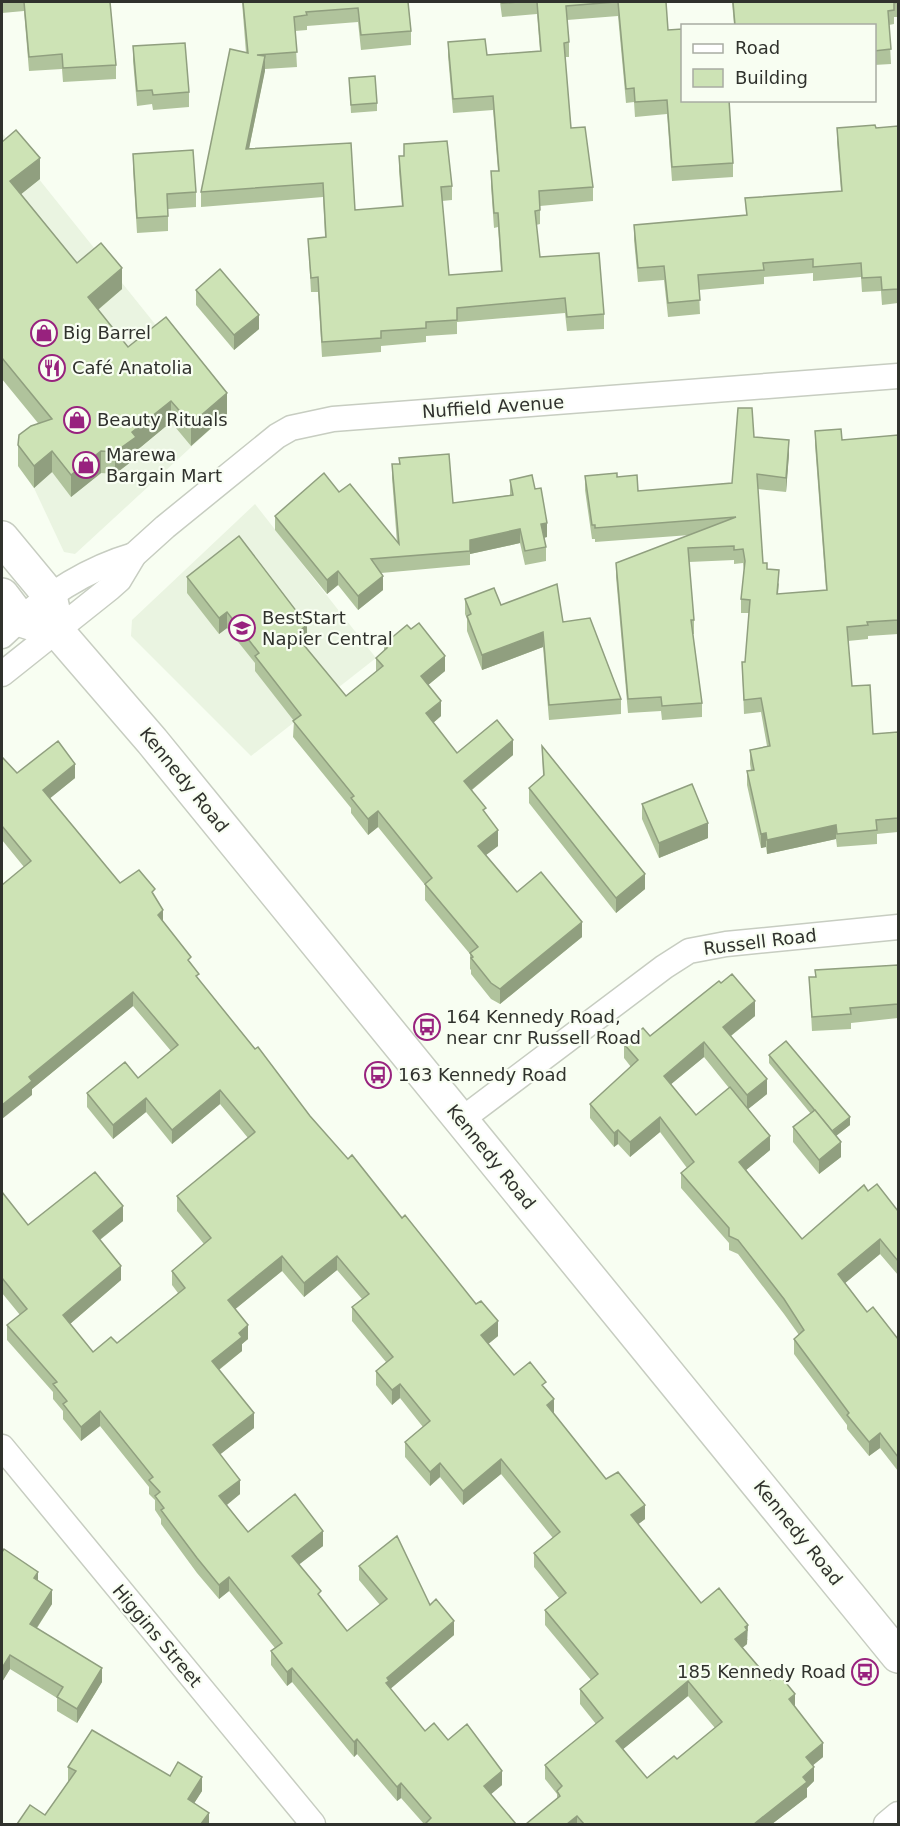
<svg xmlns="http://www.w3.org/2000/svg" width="900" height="1826" font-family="'DejaVu Sans',sans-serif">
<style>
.built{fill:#eaf4e1}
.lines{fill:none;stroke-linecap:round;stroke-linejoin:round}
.minor-casing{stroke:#c7cdc1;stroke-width:27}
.secondary-casing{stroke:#c7cdc1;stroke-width:36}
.minor{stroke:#fff;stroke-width:24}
.secondary{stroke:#fff;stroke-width:33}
.wall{fill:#b0c39c;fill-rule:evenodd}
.shaded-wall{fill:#909f7f}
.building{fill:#cde3b5;stroke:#909f7f;stroke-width:1.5;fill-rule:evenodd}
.labels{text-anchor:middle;stroke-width:4.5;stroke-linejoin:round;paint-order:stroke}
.poi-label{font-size:18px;fill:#30322d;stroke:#f8fef2;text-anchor:start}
.street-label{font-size:18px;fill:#30322d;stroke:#f8fef2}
</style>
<rect width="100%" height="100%" fill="#f8fef2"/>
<!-- built -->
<g class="built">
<path d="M2,133L227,414L75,554L64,552L34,488L18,466L50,438L2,379Z"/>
<path d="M255,504L376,658L251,756L131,636L132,620Z"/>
</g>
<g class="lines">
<defs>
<g id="minor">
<path d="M2,636C40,599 83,570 134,555"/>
<path d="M2,674L110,588L119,580L134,555L165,527L277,436L291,428L333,419L898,376"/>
<path d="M461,1120L664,967L689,951L726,944L898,927"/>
<path d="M2,1447L313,1824"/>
<path d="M886,1824L898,1814"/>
</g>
<g id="secondary">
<path d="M2,538L50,596L58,632"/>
<path d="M2,595L21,620L58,632L152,741L898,1656"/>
</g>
</defs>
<!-- minor casing -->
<use href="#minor" class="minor-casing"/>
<!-- secondary casing -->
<use href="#secondary" class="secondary-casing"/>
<!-- minor -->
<use href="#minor" class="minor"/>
<!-- secondary -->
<use href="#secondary" class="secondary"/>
</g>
<!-- wall -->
<g class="wall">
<path d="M2,2H110L116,65V79L63,82L62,69L29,71L24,11L2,13Z"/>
<path d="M242,2H408L411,31V45L361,50L358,22L307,26V30L295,31L297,67L265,69L249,149L351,143L355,210L402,207L399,171V156H404V144L452,186V200L442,201L449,275L501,271L498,227L494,228L491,186V171H498L493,110L453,113L448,56V42L487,55L540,51L537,14L502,17L500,2H666L668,30L733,163V177L672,181L667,114L635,117L634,102L626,103L618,16L567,20L569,42V57H565L571,128L593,187V201L540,206V224L536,225L540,257L604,314V329L567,331L565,313L457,322V334L426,336V342L381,346V352L322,357L318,292H311L308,239L325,237L323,197L201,207V192L246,53Z"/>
<path d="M732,2H898V17H894V24L889,25L891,64L874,65V26L734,25Z"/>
<path d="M133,46L189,92V107L153,110L152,104L137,106L133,61Z"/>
<path d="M349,78L377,103V111L351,113Z"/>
<path d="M804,100H825L805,102Z"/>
<path d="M898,126V303L882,305L881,291L862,292L861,277L813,281V273L764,277V284L699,290L700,314L668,317L664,280L638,282L634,240V225L746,215L745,198L841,191L837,142V128H876Z"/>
<path d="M2,142L40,179L21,194L77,263L122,289L98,310L128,347L227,414L191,446L171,422L136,451V458L115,474L101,473L71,497L52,472L34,488L18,466V445L38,423L2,379Z"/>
<path d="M133,154L196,192V207L168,209V231L137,233L133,169Z"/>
<path d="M196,290L259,329L234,350L196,305Z"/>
<path d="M815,431L842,440L898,435V634L868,636V639L848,641L852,686L873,734L898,732V832L877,834V844L837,847L836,839L767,854L766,847L761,848L747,785V771L751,770L750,764V750L767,746L761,712L744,714L742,662H745L749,613H741V599L744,570L743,563L734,564V560L689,562L694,620V634H693L702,703V717L662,720L661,711L628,713L616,577V563L690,535L595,542V539H592L585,490V476L617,477L638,491L732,483L754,437L789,454L786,492L758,489L763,563L779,584L778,594L826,590L815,445Z"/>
<path d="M399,458L453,503L510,495V480L535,489L547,537L544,538L546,547V561L525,565L520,543L470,554V565L381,573L383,590L358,610L338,585L327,594L275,530V516L339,492L397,543L392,478V464H399Z"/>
<path d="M187,577L307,641L305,642V646L346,696L376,672V658L384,651V644L445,671L428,685L441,716L433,723L457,753L513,755L472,790L486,815L498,846L486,855L517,892L582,937L500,1004L491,999L471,974V970L470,969V954L425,900V885L378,827L368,835L351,813V808L293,737L294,721L255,671V663L227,628L219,634L187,593Z"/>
<path d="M465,599L501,605L563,622L621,699V714L549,720L543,647L482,670L467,631V619L465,614Z"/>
<path d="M542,746L645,889L616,913L529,803V788L543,776Z"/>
<path d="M2,757L17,773L75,778L50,798L120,883L155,898L163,922L191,964L199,980L310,1116L498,1336L488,1344L514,1375L546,1389L554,1414L606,1479L645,1519L638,1524L701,1603L748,1640H747V1644L742,1648L795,1707L823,1757L813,1765L814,1781L807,1788V1797L772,1824H526L557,1799V1794L545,1779V1765L596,1724L580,1704V1689L591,1680L545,1625V1610L559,1598L534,1567V1553L553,1538L501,1474L463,1505L440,1477L430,1486L405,1457V1442L423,1427L400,1398L392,1405L376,1385V1371L386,1362L352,1321V1307L362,1299L337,1270L304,1297L282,1271L235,1309L248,1339L242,1344V1351L219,1370L254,1428L220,1454L240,1494L227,1505L248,1532L323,1546L299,1564L321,1598L347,1631L380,1605L359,1580V1566L430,1605L454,1635L390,1689L425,1731L448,1740L502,1785L491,1794L516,1824H424L401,1798L397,1801L357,1754L354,1757L292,1682L287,1686L271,1665V1651L275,1648L229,1591L219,1599L197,1573L161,1524V1519L155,1510V1500L149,1494V1487L100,1426L81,1441L63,1419V1411L53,1399V1392L7,1340V1325L20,1315L2,1293V1192L28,1225L123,1221L100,1240L121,1280L70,1324L93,1352L117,1343L178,1293L172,1285V1271L204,1244L177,1211V1196L248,1138L220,1104L172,1144L146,1112L113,1139L87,1107V1093L138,1078L171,1051L133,1006L32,1089V1095L24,867L2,840ZM688,1696L715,1728L677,1759L647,1778L623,1749Z"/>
<path d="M642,804L708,838L659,858L642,819Z"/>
<path d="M898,965V1018L851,1023V1029L812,1031L809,977H815V970Z"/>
<path d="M721,983L755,1016L731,1036L767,1094L748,1109L770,1150L746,1170L802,1239L868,1191L898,1211V1275L880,1254L845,1283L867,1312L898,1339V1471L880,1448L869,1456L847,1429V1425L794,1354V1339L799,1335L784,1314L738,1254L729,1250V1243L681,1188V1173L687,1168L660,1132L630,1157L618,1144L614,1147L590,1118V1104L631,1067L624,1058V1044L650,1036ZM704,1057L729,1088L696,1115L671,1084Z"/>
<path d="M769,1055L850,1125L836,1136L841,1157L819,1174L793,1142V1127L811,1114L769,1063Z"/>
<path d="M2,1552L38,1581L52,1604L37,1628L102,1682L77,1723L57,1711V1698L10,1669L2,1682Z"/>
<path d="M68,1767L170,1776L202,1791L194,1803L209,1824L68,1781Z"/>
</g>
<!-- shaded-wall -->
<g class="shaded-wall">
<path d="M265,56V71L246,163V149Z"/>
<path d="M40,158V179L10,203V181Z"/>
<path d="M122,268V289L88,318V297Z"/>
<path d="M259,315V329L234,350V335Z"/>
<path d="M227,393V414L191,446V424Z"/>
<path d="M171,401V422L136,451V458L115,474V452L132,432Z"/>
<path d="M789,440V454L786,492V478Z"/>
<path d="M52,451V472L34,488V466Z"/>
<path d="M101,451V473L71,497V475Z"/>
<path d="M547,523V537L541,538V524Z"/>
<path d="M520,529V543L470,554V540Z"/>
<path d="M338,571V585L327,594V580Z"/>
<path d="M383,576V590L358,610V596Z"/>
<path d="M227,612V628L219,634V618Z"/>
<path d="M307,625V641L298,648V632Z"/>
<path d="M543,632V647L482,670V655Z"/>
<path d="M445,656V671L421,691V676Z"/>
<path d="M441,701V716L426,729V713Z"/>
<path d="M513,740V755L464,796V781Z"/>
<path d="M75,764V778L43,804V790Z"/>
<path d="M378,811V827L368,835V819Z"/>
<path d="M708,823V838L659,858V843Z"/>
<path d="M836,825V839L767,854V840Z"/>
<path d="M498,830V846L478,861V846Z"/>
<path d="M766,833V847L761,848V834Z"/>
<path d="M645,874V889L616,913V898Z"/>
<path d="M163,910V925L158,915Z"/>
<path d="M582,922V937L500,1004V989Z"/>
<path d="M133,992V1006L32,1089V1095L2,1119V1105L29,1077Z"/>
<path d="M755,1001V1016L723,1042V1027Z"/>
<path d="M704,1042V1057L664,1090V1076Z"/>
<path d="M767,1079V1094L747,1110V1095Z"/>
<path d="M220,1090V1104L172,1144V1130Z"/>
<path d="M146,1098V1112L113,1139V1125Z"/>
<path d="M660,1117V1132L630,1157V1142Z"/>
<path d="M850,1117V1125L832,1139V1132Z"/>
<path d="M618,1130V1144L614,1147V1133Z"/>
<path d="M770,1136V1150L739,1176V1162Z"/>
<path d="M841,1142V1157L819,1174V1160Z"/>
<path d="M123,1206V1221L93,1245V1231Z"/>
<path d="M880,1239V1254L838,1289V1274Z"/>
<path d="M282,1256V1271L228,1315V1300Z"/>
<path d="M337,1256V1270L304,1297V1283Z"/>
<path d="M121,1266V1280L63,1330V1315Z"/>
<path d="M498,1321V1336L481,1350V1335Z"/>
<path d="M248,1325V1339L242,1344V1351L212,1375V1361L239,1333Z"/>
<path d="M400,1384V1398L392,1405V1390Z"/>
<path d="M554,1399V1414L547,1405Z"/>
<path d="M100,1411V1426L81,1441V1427Z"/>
<path d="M254,1413V1428L213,1460V1445Z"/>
<path d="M880,1433V1448L869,1456V1442Z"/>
<path d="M501,1459V1474L463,1505V1491Z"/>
<path d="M440,1463V1477L430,1486V1472Z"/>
<path d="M240,1480V1494L219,1511V1496Z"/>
<path d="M645,1505V1519L631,1530V1515Z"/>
<path d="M323,1531V1546L292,1570V1556Z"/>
<path d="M38,1572V1586L34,1578Z"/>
<path d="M229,1577V1591L219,1599V1585Z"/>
<path d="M52,1590V1604L30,1638V1624Z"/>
<path d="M454,1621V1635L389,1690L386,1683L387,1678Z"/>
<path d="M748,1625L747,1644L735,1654V1639L745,1627Z"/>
<path d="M10,1655V1669L2,1682V1668Z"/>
<path d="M102,1668V1682L77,1723V1709Z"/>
<path d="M292,1668V1682L287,1686V1672Z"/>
<path d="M688,1681V1696L616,1755V1741Z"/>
<path d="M795,1694V1709L789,1699Z"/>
<path d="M357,1739V1754L354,1757V1742Z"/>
<path d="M823,1743V1757L806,1771V1757Z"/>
<path d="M814,1767V1781L807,1788V1797L772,1824H754Z"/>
<path d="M502,1771V1785L484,1800V1786Z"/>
<path d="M202,1777V1791L188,1813V1799Z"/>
<path d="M401,1783V1798L397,1801V1787Z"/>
<path d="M209,1813V1824H201Z"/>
<path d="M577,1816V1824H567Z"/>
</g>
<!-- building -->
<g class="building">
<path d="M24,2H110L116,65L63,68L62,54L29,57Z"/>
<path d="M243,2H408L411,31L361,35L358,8L306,12L307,15L294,17L297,52L257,55L265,56L246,149L351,143L355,210L403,206L399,156H404V144L447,141L452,186L441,187L449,275L502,271L498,213H494L491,171H499L493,96L453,99L448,42L485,39L487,55L541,51L537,2H615L566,6L569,42L564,43L571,128L585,127L593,187L539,191L540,210L535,211L540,257L599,253L604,314L567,317L565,298L457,308V320L426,322V328L381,331V338L322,342L318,277L311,278L308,239L326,237L323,183L201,192L230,49L248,53Z"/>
<path d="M502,2H519L502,3Z"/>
<path d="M618,2H666L668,30L682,29V100H729L733,163L672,167L667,100L635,102L634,88L626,89Z"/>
<path d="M733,2H898L894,3V10L888,11L891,49L874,51V26H729L735,25Z"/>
<path d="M185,43L189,92L153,95L152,90L137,91L133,46Z"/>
<path d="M375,76L377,103L351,105L349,78Z"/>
<path d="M875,125L876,128L898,126V289L882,290L881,277L862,278L861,263L813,267V259L763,263L764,270L698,275L700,300L668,303L664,266L638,268L634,225L747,215L745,198L842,191L837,128Z"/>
<path d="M16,130L40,158L10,181L77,263L101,243L122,268L88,297L128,347L166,317L227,393L191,424L171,401L132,432L136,437L115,452L101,451L71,475L52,451L34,466L18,445L19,435L31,426L52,419L2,358V142Z"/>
<path d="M193,150L196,192L167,194L168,216L137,218L133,154Z"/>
<path d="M220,269L259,315L234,335L196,290Z"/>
<path d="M738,408H752L754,437L789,440L786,478L757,474L763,563H767V569L779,570L777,594L827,590L815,431L841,429L842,440L898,435V620L867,622L868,625L847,627L852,686L870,685L873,734L898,732V818L876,820L877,830L837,834L836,825L767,840L766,833L761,834L747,771L754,770L750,750L770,746L761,698L744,700L742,662H745L750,600L741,599L745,561L743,549L734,550V546L688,548L694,620H691L702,703L662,706L661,697L628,699L616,563L736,517L595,528V525H592L585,476L617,473V477L637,475L638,491L732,483Z"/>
<path d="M449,454L453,503L513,495L510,480L532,475L535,489L541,488L547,523L541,524L546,547L525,551L520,529L470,540V551L371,559L383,576L358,596L338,571L327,580L275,516L324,473L339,492L350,484L399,544L392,464H400L399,458Z"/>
<path d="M239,536L307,625L298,632L305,642L303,644L346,696L383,666L376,658L387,648L384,644L407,625L411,629L419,623L445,656L421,676L441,701L426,713L457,753L497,720L513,740L464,781L486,808L483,810L498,830L478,846L517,892L541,872L582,922L500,989L491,983L471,958L473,957L470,953L478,947L425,884L432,878L378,811L368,819L351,798L354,796L293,721L301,715L255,656L259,653L227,612L219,618L187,577Z"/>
<path d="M557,584L563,622L590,618L621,699L549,705L543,632L482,655L467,616L471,614L465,599L494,588L501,605Z"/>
<path d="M58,741L75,764L43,790L120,883L139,870L155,889L152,892L163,910L158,915L191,957L188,960L199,974L196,976L255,1049L258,1047L310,1116L348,1159L352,1155L402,1218L405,1215L476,1304L481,1301L498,1321L481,1335L514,1375L530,1362L546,1382L542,1385L554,1399L547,1405L606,1479L618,1472L645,1505L631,1515L701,1603L719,1588L748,1625L745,1627L747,1630L735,1639L770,1680L778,1673L795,1694L789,1699L823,1743L806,1757L814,1767L803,1777L807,1782L754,1824H584L577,1816L567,1824H526L560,1796L557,1791L562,1786L545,1765L603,1718L580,1689L598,1674L545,1610L566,1593L534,1553L560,1532L501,1459L463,1491L440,1463L430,1472L405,1442L430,1421L400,1384L392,1390L376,1371L393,1357L352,1307L369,1294L337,1256L304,1283L282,1256L228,1300L248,1325L239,1333L242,1337L212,1361L254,1413L213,1445L240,1480L219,1496L248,1532L295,1494L323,1531L292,1556L321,1591L318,1594L347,1631L387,1599L359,1566L397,1536L430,1605L436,1599L454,1621L387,1678L389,1681L386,1683L425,1731L434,1723L448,1740L467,1724L502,1771L484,1786L516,1824H427L426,1823L431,1818L401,1783L397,1787L357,1739L354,1742L292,1668L287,1672L271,1651L282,1643L229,1577L219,1585L197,1558L161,1510L164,1508L155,1496L160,1492L149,1480L153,1477L100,1411L81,1427L63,1404L67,1401L53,1384L57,1382L7,1325L27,1309L2,1278V1192L28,1225L95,1172L123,1206L93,1231L121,1266L63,1315L93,1352L111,1337L117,1343L185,1288L172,1271L211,1238L177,1196L255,1132L220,1090L172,1130L146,1098L113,1125L87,1093L125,1062L138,1078L178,1045L133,992L29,1077L32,1081L2,1105V885L31,861L2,826V757L17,773ZM688,1681L722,1722L677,1759L674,1756L647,1778L616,1741Z"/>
<path d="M542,746L645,874L616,898L529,788L544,775Z"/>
<path d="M692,784L708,823L659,843L642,804Z"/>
<path d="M898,965V1004L850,1008L851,1014L812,1017L809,977H816L815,970Z"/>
<path d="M732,974L755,1001L723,1027L767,1079L747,1095L704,1042L664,1076L696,1115L730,1087L770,1136L739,1162L802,1239L864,1185L868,1191L877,1184L898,1211V1261L880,1239L838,1274L867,1312L873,1307L898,1339V1457L880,1433L869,1442L847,1415L849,1413L794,1339L804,1330L784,1299L738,1240L729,1236V1228L681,1173L694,1162L660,1117L630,1142L618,1130L614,1133L590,1104L638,1060L624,1044L643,1028L650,1036L719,981L721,983Z"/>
<path d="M786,1041L850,1117L832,1131L769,1055Z"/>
<path d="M815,1110L841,1142L819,1160L793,1127Z"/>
<path d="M4,1549L38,1572L34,1578L52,1590L30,1624L102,1668L77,1709L57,1697L63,1687L10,1655L2,1668V1552Z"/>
<path d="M92,1730L170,1776L178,1762L202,1777L188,1799L209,1813L201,1824H17L30,1805L45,1815L76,1771L68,1767Z"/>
</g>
<!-- icons -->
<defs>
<symbol id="shop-ring" viewBox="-11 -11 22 22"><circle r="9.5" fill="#f8fef2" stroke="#98227e" stroke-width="1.5"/><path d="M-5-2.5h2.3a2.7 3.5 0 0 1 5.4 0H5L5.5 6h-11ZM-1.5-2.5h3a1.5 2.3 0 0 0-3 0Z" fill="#98227e"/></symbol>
<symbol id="restaurant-ring" viewBox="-11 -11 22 22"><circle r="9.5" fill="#f8fef2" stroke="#98227e" stroke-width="1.5"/><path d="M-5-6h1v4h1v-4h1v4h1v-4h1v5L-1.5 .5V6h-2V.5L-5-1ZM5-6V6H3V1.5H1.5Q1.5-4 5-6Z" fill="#98227e"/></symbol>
<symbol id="school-ring" viewBox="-11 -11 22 22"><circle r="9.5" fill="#f8fef2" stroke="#98227e" stroke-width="1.5"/><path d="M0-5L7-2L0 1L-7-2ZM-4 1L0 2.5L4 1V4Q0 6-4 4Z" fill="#98227e"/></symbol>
<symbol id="bus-ring" viewBox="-11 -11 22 22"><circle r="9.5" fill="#f8fef2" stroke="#98227e" stroke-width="1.5"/><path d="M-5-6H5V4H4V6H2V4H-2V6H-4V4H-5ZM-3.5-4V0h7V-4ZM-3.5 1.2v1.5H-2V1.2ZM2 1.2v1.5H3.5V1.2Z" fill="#98227e"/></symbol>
</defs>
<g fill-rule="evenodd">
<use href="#shop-ring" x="29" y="318" width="30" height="30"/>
<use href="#restaurant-ring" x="37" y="353" width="30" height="30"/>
<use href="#shop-ring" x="62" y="405" width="30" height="30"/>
<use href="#shop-ring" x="71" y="450" width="30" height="30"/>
<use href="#school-ring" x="227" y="613" width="30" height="30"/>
<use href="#bus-ring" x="412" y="1012" width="30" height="30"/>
<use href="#bus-ring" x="363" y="1060" width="30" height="30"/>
<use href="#bus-ring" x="850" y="1657" width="30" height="30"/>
</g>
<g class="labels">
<!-- poi labels -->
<g class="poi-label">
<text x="63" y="339">Big Barrel</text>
<text x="72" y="374">Café Anatolia</text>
<text x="97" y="426">Beauty Rituals</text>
<text x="106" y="461">Marewa<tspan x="106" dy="21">Bargain Mart</tspan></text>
<text x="262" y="624">BestStart<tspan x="262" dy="21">Napier Central</tspan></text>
<text x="446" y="1023">164 Kennedy Road,<tspan x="446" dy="21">near cnr Russell Road</tspan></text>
<text x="398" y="1081">163 Kennedy Road</text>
<text x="846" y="1678" text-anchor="end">185 Kennedy Road</text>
</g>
<!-- street labels -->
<g class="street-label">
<text transform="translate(493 407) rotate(-4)" y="6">Nuffield Avenue</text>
<text transform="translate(184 780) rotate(51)" y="6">Kennedy Road</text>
<text transform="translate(760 942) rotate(-7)" y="6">Russell Road</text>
<text transform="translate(491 1157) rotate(51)" y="6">Kennedy Road</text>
<text transform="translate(798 1533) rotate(51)" y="6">Kennedy Road</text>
<text transform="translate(157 1636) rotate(50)" y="6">Higgins Street</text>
</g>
</g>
<!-- border -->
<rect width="900" height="1826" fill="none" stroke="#30322d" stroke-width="6"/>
<!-- legend -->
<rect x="681" y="24" width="195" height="78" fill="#f8fef2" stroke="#a8aca3" stroke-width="1.5"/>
<rect x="693" y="44" width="30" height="9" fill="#ffffff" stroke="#a8aca3" stroke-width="1.5"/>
<text x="735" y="54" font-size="18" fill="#30322d">Road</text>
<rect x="693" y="69" width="30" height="18" fill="#cde3b5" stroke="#a8aca3" stroke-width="1.5"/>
<text x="735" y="84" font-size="18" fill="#30322d">Building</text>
</svg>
